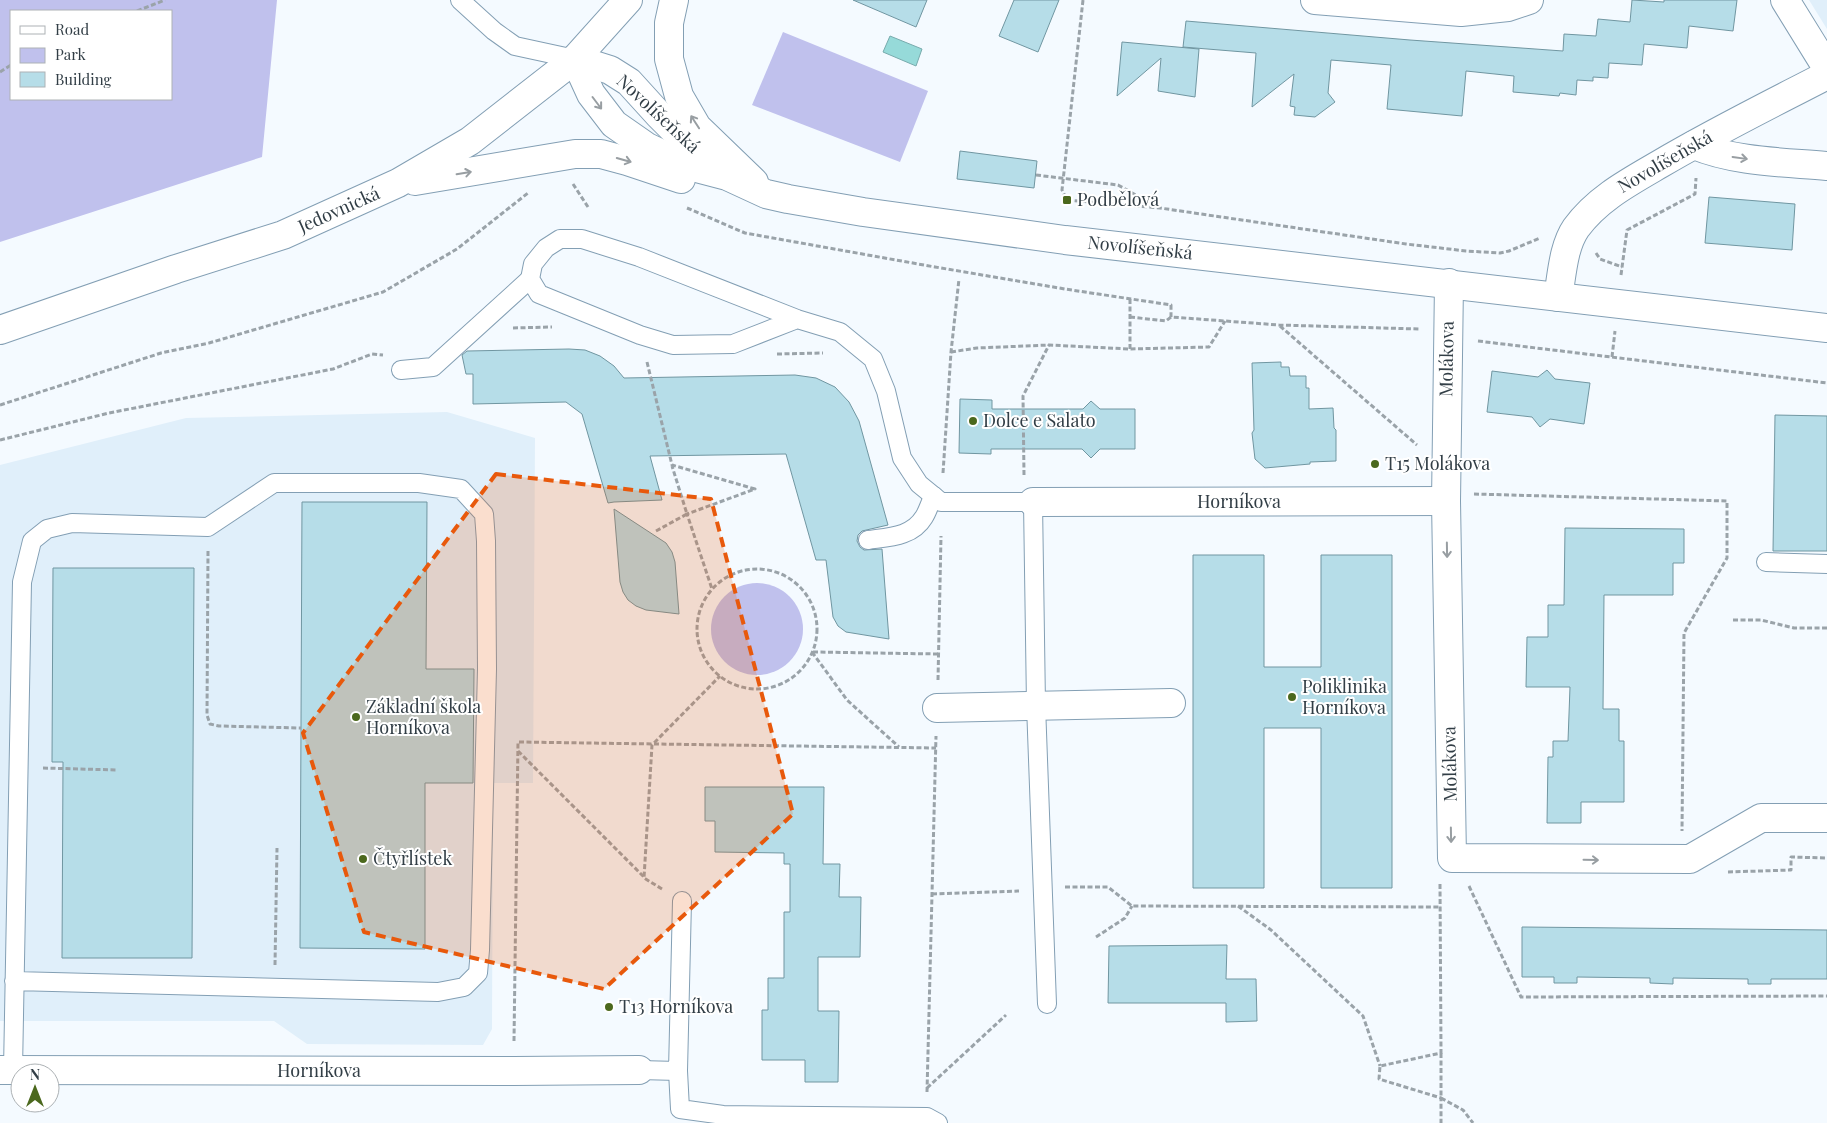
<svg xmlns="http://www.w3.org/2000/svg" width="1827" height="1123" font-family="'Playfair Display',serif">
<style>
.built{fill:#e0effa}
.green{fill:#c0c1ed;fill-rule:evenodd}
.water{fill:#96dad9;stroke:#78abad}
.building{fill:#b6dde8;stroke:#7096a1}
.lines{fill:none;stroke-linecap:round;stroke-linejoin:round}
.lane-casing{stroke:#839fb4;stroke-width:20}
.street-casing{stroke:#839fb4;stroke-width:30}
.secondary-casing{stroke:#839fb4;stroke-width:30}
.path{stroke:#9aa3a9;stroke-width:3;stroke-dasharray:5 2.5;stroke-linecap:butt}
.lane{stroke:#fff;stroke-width:18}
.street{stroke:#fff;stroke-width:28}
.secondary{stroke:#fff;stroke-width:28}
.oneway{stroke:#989ea2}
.marked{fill:#e8590c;fill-opacity:0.2;stroke:#e8590c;stroke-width:4;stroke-dasharray:10 6;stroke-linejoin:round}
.poi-dot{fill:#4b681d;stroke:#fff;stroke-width:2}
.labels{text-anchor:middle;stroke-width:4;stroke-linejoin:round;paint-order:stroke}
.street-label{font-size:18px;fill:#323e46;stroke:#fff}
.poi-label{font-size:18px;fill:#323e46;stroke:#fff;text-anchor:start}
</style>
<rect width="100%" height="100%" fill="#f4faff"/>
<!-- built -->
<g class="built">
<path d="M1809,0H1827V29Z"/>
<path d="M447,412L535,438L533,783H493L492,1029L483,1045L307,1044L274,1021H0V465L186,418Z"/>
</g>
<!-- green -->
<g class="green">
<path d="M0,0H277L262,157L0,242ZM171,11V99H11V11Z"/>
<path d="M783,32L928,91L900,162L752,105Z"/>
<circle cx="757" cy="629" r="46"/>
</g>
<!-- water -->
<path class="water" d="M890,36L922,49L916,66L883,52Z"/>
<!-- building -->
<g class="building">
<path d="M853,0H927L916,27Z"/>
<path d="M1014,0H1059L1038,52L999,36Z"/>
<path d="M1632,0L1664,2V0H1737L1733,31L1689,26L1687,48L1644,44L1642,65L1609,63L1608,78L1593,77V81L1577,80L1576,95L1560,93L1559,96L1513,92L1514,76L1466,71L1462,116L1387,109L1391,65L1331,60L1328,93L1335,102L1315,117L1294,115L1295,107L1290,106L1294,74L1252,107L1256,53L1183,47L1186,21L1410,40L1563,51L1564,34L1596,36L1598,19L1630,22Z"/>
<path d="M1122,42L1199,49L1195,97L1158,91L1161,58L1117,96Z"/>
<path d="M960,151L1037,161L1034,188L957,179Z"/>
<path d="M1709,197L1795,204L1792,250L1705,243Z"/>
<path d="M569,349L585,350L600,356L614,366L624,378L795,375L816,378L835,387L849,402L859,421L888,525L862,531L858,535L857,541L860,547L864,550L882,549L889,639L846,632L838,626L833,617L826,560H816L786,454L650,456L662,500L614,502L608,503L582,414L566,402L473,404V374H466L462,355L467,351Z"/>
<path d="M1281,362V367H1289L1290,376H1306V388H1309V409L1333,408L1334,428L1336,430V461L1310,462V464L1265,468L1255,459L1252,433L1254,430L1252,363Z"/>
<path d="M1547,370L1555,379L1590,383L1584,424L1550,419L1540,427L1532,417L1487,412L1492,371L1538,377Z"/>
<path d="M960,399L992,400V409H1083L1091,401L1100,409H1135V449H1100L1091,458L1082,449H991V454L959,453Z"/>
<path d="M1775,415L1827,416V551H1773Z"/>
<path d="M302,502H427L426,669H474L473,783H425V949L300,948Z"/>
<path d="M614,509L666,543L672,552L675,562L679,614L646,610L636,606L628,600L623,592L620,582Z"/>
<path d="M1565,528L1684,529V563H1673V595H1604L1603,709H1619V741H1624V802H1581V823H1547L1548,757H1553V741H1568L1570,687H1526L1527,637H1548V605H1564Z"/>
<path d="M1193,555H1264V667H1321V555H1392V888H1321V728H1264V888H1193Z"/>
<path d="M53,568H194L192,958H62L63,762H52Z"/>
<path d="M705,787H824L823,864H840L839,897H861L860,957H818V1011H839L838,1082H805V1060H762V1010H768V978H784V912H790V864H784V853L715,852V821H705Z"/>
<path d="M1522,927L1827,930V979H1771V984H1748V979L1673,978V984L1650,983V978L1577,977V983H1554V977H1522Z"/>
<path d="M1227,945L1226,979H1256L1257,1021L1226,1022V1003H1108L1109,946Z"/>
</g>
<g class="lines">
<defs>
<g id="lane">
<path d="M460,0L494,31L515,46L575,59"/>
<path d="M797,319L733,344L673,345L640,335L539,294L530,279L533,264L546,248L560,239H582L639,257L797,319L840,332L873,359L886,391L902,458L919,484L941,502H1033L1036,705L1047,1004"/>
<path d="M401,370L433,367L530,279"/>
<path d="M868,540C889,537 912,537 924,517C928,511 930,502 934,496"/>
<path d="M1766,562L1827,564"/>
<path d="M13,1070L22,582L32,541L47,529L72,523L208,527L274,483H419L461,489L484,514L486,541L487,669L480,950L478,973L464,987L438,992L14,981"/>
<path d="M639,1070L678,1071L682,901"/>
<path d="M678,1071L680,1109L723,1115L927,1117L938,1123"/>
</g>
<g id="street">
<path d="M1315,0L1461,12L1508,7L1529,0"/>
<path d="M1785,0L1827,68"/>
<path d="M1694,145C1735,162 1782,162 1827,166"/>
<path d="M1449,283L1446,501L1452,858L1690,859L1761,818H1827"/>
<path d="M1558,297C1562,275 1563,247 1576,228C1597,199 1629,182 1660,164C1714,132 1771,104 1827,75"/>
<path d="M1033,502L1446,501"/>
<path d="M937,708L1171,703"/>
<path d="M0,1070L514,1071L639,1070"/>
</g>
<g id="secondary">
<path d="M674,0L669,23V59L679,96L697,127L754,182"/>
<path d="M575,59L591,94L614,124L647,147L685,165L727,176L766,194L788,199L863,212L1065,240L1827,328"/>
<path d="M575,59L610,70L629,82L659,115L687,143L709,161"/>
<path d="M415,181L575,154H601L627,161L681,179"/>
<path d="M0,330L176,269L283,235L398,183L470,141L575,59L628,0"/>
</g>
</defs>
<!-- lane casing -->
<use href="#lane" class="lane-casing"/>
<!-- street casing -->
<use href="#street" class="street-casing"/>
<!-- secondary casing -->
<use href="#secondary" class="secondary-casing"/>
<!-- path -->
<g class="path">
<path d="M1083,0L1062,190L1067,200L1160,208L1406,244L1466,251L1500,253L1509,251L1540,238"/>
<path d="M137,11L165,0"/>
<path d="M0,72L11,65"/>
<path d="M1036,175L1118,185L1157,207"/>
<path d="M573,184L588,207"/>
<path d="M687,208L745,233L935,267L1065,289L1171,305V317L1279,325L1419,329"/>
<path d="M1596,253L1600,259L1622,267"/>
<path d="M1621,275L1627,230L1695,194L1696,178"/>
<path d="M1130,317L1166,321L1171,317"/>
<path d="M1280,326L1417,445"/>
<path d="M513,328L552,327"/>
<path d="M1478,341L1827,383"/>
<path d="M1130,349V298"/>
<path d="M951,352L977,348L1049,345L1130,349L1209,347L1225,321"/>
<path d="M777,354L823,353"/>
<path d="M1612,357L1615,331"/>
<path d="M647,362L672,465L755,489L687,514L712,589"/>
<path d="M0,405L161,353L209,343L383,292L457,249L528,193"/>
<path d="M0,440L109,413L333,369L372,354L383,355"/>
<path d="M943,473L951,352L959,279"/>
<path d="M1024,475L1023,396L1049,345"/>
<path d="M1474,494L1727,501V558L1684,633L1682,831"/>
<path d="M656,531L687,514L672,466"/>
<path d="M208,551L207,715L210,724L219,726L301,728"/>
<circle cx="757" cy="629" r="60"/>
<path d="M1733,620H1761L1794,628H1827"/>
<path d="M812,652L847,700L899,747"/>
<path d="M813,652L939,654"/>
<path d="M938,680L941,536"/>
<path d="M518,751L644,877"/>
<path d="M43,768L118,770"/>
<path d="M1728,872L1791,870V857L1827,858"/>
<path d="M1440,884L1441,1053L1380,1066L1379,1079L1441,1098V1123"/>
<path d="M1469,886L1521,997L1827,996"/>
<path d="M1065,887H1108L1132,906L1441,907"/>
<path d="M662,889L644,878L652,745L720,676"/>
<path d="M932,894L1019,891"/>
<path d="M1238,906L1271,930L1363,1016L1380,1066"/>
<path d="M1096,937L1125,918L1132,906"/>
<path d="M275,965L277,848"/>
<path d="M514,1041L518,742L936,748"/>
<path d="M1441,1053V1098L1463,1110L1473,1123"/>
<path d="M927,1088L1006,1015"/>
<path d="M927,1092L936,736"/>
</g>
<!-- lane -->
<use href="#lane" class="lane"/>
<!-- street -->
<use href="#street" class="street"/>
<!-- secondary -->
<use href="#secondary" class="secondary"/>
</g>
<!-- one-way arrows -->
<defs><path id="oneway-shaft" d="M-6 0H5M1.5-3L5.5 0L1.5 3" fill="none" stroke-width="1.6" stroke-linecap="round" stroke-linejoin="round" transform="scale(1.25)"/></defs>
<g class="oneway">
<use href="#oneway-shaft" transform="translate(597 103) rotate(53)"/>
<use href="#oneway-shaft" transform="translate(695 122) rotate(-123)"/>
<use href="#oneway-shaft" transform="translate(1740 158) rotate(8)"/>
<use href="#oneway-shaft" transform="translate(624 160) rotate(16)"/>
<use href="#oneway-shaft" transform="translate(464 173) rotate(-9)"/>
<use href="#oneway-shaft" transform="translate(1447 550) rotate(89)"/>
<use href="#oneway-shaft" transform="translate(1451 835) rotate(89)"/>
<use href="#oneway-shaft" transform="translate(1591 860) rotate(1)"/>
</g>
<!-- marked area -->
<path class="marked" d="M496,474L711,499L793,814L604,989L364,932L303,733Z"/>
<!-- markers -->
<g class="poi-dot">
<rect x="1062" y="195" width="10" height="10" rx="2.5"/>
<circle cx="973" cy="421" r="5"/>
<circle cx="1375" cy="464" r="5"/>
<circle cx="1292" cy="697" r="5"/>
<circle cx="356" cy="717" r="5"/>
<circle cx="363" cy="859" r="5"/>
<circle cx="609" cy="1007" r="5"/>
</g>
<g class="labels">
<!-- street labels -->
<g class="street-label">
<text transform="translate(658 114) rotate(43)" y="6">Novolíšeňská</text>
<text transform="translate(1665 162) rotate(-30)" y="6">Novolíšeňská</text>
<text transform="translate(339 210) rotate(-24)" y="6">Jedovnická</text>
<text transform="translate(1140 248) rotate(6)" y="6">Novolíšeňská</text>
<text transform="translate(1447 359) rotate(-89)" y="6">Molákova</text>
<text x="1239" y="508">Horníkova</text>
<text transform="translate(1450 764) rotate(-91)" y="6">Molákova</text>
<text x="319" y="1077">Horníkova</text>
</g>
<!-- poi labels -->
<g class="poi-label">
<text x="1077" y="206">Podbělová</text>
<text x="983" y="427">Dolce e Salato</text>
<text x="1385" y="470">T15 Molákova</text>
<text x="1302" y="693">Poliklinika<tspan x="1302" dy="21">Horníkova</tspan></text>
<text x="366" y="713">Základní škola<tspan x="366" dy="21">Horníkova</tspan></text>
<text x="373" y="865">Čtyřlístek</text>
<text x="619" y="1013">T13 Horníkova</text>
</g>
</g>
<!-- legend -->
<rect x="10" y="10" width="162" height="90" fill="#ffffff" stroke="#adb2b5"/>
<rect x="20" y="26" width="25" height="8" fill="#ffffff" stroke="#adb2b5"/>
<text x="55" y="35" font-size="15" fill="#323e46">Road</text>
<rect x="20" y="48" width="25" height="15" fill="#c0c1ed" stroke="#adb2b5"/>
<text x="55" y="60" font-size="15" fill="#323e46">Park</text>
<rect x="20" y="72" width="25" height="15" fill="#b6dde8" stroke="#adb2b5"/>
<text x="55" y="85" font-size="15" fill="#323e46">Building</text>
<!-- north arrow -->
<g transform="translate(35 1088)"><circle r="24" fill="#ffffff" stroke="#adb2b5"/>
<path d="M0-4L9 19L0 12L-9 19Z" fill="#4b681d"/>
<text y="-8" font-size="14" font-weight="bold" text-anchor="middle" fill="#323e46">N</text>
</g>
</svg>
